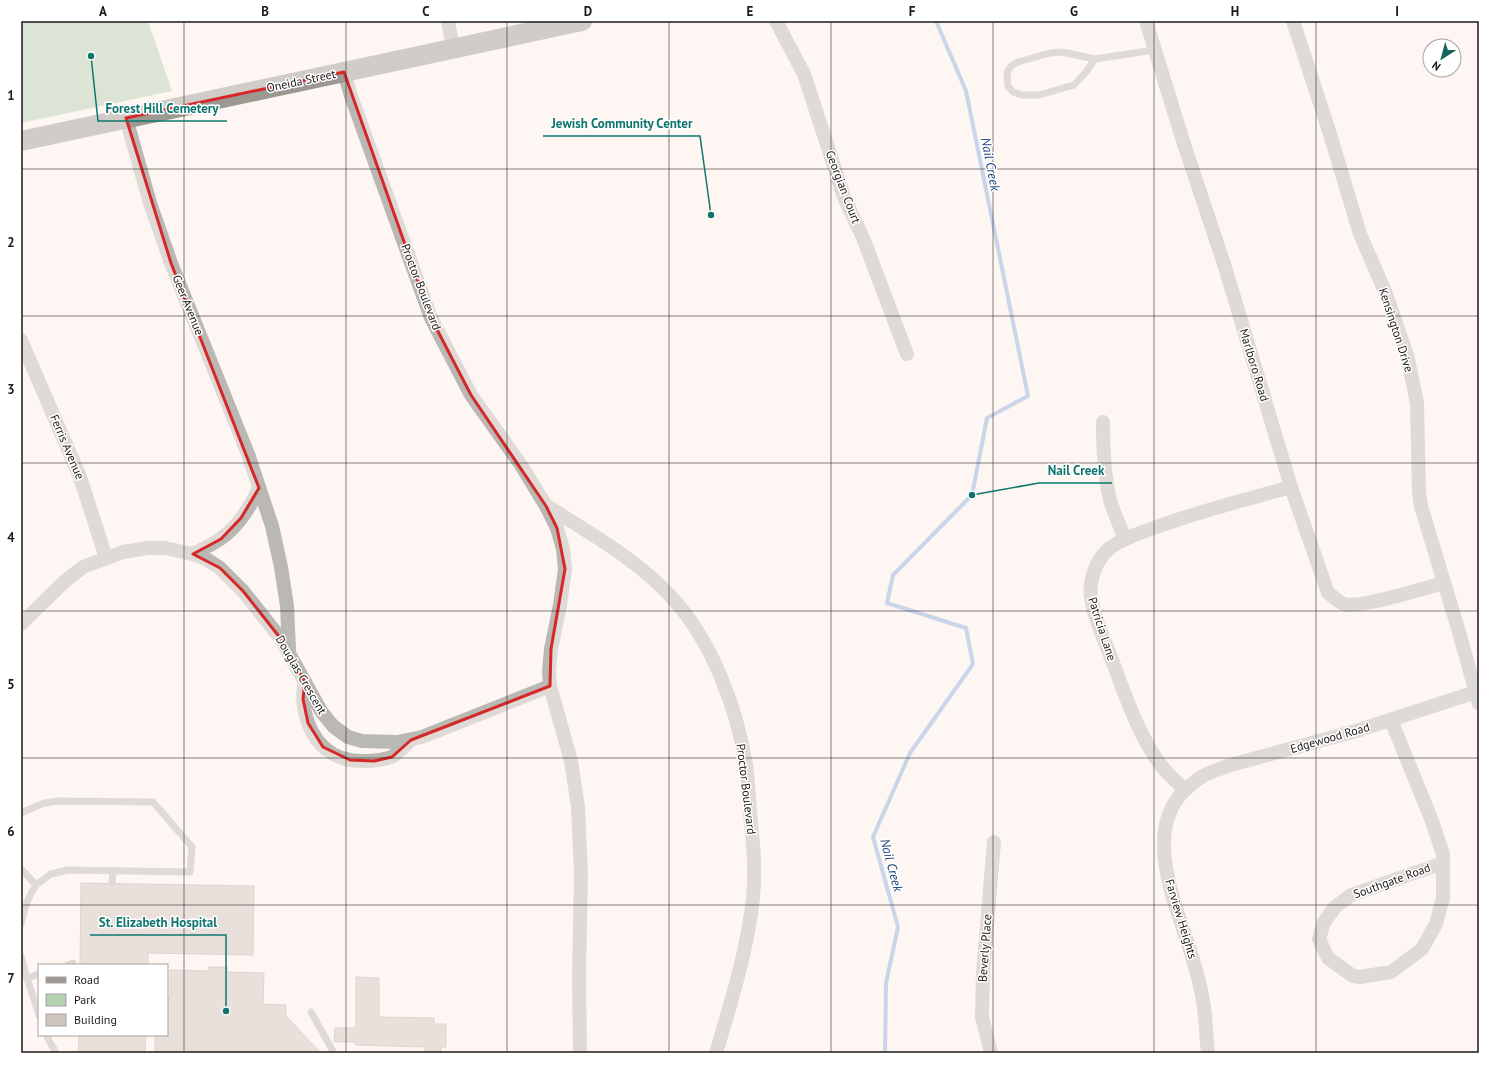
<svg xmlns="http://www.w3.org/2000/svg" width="1500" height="1074" font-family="'PT Sans',sans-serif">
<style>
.green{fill:#b3d0b1}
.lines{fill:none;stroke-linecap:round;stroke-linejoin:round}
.stream{stroke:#8daee1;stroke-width:4}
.building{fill:#d0c5be;stroke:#b8ada6}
.lane{stroke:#bab8b3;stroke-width:7}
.street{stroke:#bab8b3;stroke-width:14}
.secondary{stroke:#9b9992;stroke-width:20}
.marked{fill:none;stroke:#d62828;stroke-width:3;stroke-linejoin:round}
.grid{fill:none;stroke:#1e1918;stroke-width:1;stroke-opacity:0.55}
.labels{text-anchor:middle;stroke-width:3;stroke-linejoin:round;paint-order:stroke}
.street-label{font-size:12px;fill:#1e1918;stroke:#fff}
.water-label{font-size:13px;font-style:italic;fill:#19417d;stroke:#fff}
.leader{fill:none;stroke:#0f766e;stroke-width:1.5}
.callout-dot{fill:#0f766e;stroke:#fff;stroke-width:1.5}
.callout-label{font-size:13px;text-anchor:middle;font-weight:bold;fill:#0f766e;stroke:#fff;stroke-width:3;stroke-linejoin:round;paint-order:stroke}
.neatline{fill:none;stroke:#1e1918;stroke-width:1.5}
.grid-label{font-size:13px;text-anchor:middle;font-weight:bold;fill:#1e1918}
</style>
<rect width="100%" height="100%" fill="#fef6f3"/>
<!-- green -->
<path class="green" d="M21,21H148L172,91L21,123Z"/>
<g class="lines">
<!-- stream -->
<path class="stream" d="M885,1053L886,983L898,927L873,837L910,753L973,664L966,628L887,603L893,575L972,495L987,418L1028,396L966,91L936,21"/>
</g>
<!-- building -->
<g class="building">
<path d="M81,883L254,886L253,955L148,953V965H80Z"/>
<path d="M209,967H227V972L264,973L263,1004L286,1005V1016L321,1053H155V1035H167V998H170V970L209,971Z"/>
<path d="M356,977L379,978V1017L434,1018V1024H446V1047H441V1053H425V1047L355,1045V1042H334L335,1028H356Z"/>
<path d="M79,1035H146L145,1053H78Z"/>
</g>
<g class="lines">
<!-- lane -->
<g class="lane">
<path d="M1095,59L1086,72L1074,85L1039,95H1022L1013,92L1008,86L1007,73L1011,66L1018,62L1050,53L1062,52L1095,59L1154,50"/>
<path d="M21,813L44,803L59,801L153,802L192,847L190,872L68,870L51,874L36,885L21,869"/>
<path d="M112,883L113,871"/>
<path d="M21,924C24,910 28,896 36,885"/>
<path d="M21,956L27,978"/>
<path d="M68,965L73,963"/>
<path d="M39,974L27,978L39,1015"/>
<path d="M311,1012L334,1053"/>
<path d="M46,1035L56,1053"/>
</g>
<!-- street -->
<g class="street">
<path d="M448,21L453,49"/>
<path d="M776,21L804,74L844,197L863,238L907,354"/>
<path d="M1146,21L1183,141L1225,267L1291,487L1328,593C1333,596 1338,602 1344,604C1358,609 1425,588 1443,583"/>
<path d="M1293,21L1330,134L1360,234L1386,294L1407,355L1417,403L1419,492L1421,506L1459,632L1479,704"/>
<path d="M344,72L351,96L431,318L471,395L521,465L546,506L557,528L563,549L565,569L560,605L551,649L549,671L550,686L571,761L578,807L581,874L579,975L580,1053"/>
<path d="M126,118L150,203L171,263L248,454L272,526L281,567L287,606L289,649"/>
<path d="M21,340L80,477L106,558"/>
<path d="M1103,422C1103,448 1104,475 1110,500C1114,513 1120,526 1125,539"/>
<path d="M547,506C591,534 640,561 675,601C713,644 737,709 746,765C748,781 749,797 750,813C753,841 756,870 753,898C747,952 731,1002 716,1053"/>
<path d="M193,554C202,549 212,545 220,539C237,528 251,506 259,488"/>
<path d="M21,624L64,582L83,567L123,552L147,548H165L193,554L206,559L220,568L243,591L281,639L321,711L333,726L348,737L362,741L397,742L422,737L550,686"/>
<path d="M305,682C299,708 310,741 333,754C345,761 356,761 369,761C377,760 386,760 393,756C400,752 405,745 411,740"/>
<path d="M1391,720L1432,821L1443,854V898L1436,924L1422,949L1391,972L1360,977L1353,976L1328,958L1319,939L1324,922L1335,907L1351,895L1443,863"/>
<path d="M1185,790C1178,783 1170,776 1164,769C1141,742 1124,693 1112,660C1105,641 1087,603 1091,584C1093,571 1099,556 1110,548C1122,539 1137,534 1151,529C1196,512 1244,500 1291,487"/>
<path d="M991,1053L982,1017L983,973L994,842"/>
<path d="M1208,1053C1206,1036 1206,1018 1203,1001C1201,988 1197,973 1193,960C1179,910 1140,833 1185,790C1192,784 1199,777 1207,774C1213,771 1221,769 1227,766L1356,731L1479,691"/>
</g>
<!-- secondary -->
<path class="secondary" d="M21,141L582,21"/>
</g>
<!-- marked area -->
<path d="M0 0H1500V1074H0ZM344,72L431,318L471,395L546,506L557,528L565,569L551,649L550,686L411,740L392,757L374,761L350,760L323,747L308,723L303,699L305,682L281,639L243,591L220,568L193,554L221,539L241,518L259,488L171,263L126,118Z" fill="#fef6f3" fill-opacity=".55" fill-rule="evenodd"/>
<path class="marked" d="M344,72L431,318L471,395L546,506L557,528L565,569L551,649L550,686L411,740L392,757L374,761L350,760L323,747L308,723L303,699L305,682L281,639L243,591L220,568L193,554L221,539L241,518L259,488L171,263L126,118Z"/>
<!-- grid -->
<path class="grid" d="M184,21V1053M346,21V1053M507,21V1053M669,21V1053M831,21V1053M993,21V1053M1154,21V1053M1316,21V1053M21,169H1479M21,316H1479M21,463H1479M21,611H1479M21,758H1479M21,905H1479"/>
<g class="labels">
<!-- street labels -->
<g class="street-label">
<text transform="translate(301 81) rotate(-12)" y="4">Oneida Street</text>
<text transform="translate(843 187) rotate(69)" y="4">Georgian Court</text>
<text transform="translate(421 287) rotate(69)" y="4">Proctor Boulevard</text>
<text transform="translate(188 305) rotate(68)" y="4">Geer Avenue</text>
<text transform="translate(1396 330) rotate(72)" y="4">Kensington Drive</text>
<text transform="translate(1254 365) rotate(73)" y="4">Marlboro Road</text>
<text transform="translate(67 447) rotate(67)" y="4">Ferris Avenue</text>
<text transform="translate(1102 629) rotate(72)" y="4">Patricia Lane</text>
<text transform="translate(301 675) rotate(60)" y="4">Douglas Crescent</text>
<text transform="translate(1330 738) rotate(-16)" y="4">Edgewood Road</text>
<text transform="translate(746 789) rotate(83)" y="4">Proctor Boulevard</text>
<text transform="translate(1392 881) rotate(-20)" y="4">Southgate Road</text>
<text transform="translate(1181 919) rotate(73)" y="4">Farview Heights</text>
<text transform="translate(985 948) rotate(-86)" y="4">Beverly Place</text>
</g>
<!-- water labels -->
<g class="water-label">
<text transform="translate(991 164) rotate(79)" y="5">Nail Creek</text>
<text transform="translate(892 865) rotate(75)" y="5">Nail Creek</text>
</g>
</g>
<!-- callouts -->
<path class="leader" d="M91 56L98 121H227M711 215L700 136H543M972 495L1039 483H1112M226 1011L226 935H90"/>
<g class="callout-dot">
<circle cx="91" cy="56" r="4"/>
<circle cx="711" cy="215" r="4"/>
<circle cx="972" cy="495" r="4"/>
<circle cx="226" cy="1011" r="4"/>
</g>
<g class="callout-label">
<text x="162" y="113">Forest Hill Cemetery</text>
<text x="622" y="128">Jewish Community Center</text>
<text x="1076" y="475">Nail Creek</text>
<text x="158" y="927">St. Elizabeth Hospital</text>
</g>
<!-- border -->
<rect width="1500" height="1074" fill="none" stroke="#ffffff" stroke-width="44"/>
<!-- legend -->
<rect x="38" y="964" width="130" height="72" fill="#ffffff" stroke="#a5a3a3"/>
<rect x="46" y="977" width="20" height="6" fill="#9b9992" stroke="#a5a3a3"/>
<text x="74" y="984" font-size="12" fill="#1e1918">Road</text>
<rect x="46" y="994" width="20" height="12" fill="#b3d0b1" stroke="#a5a3a3"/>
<text x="74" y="1004" font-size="12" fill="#1e1918">Park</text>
<rect x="46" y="1014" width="20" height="12" fill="#d0c5be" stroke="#a5a3a3"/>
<text x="74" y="1024" font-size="12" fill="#1e1918">Building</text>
<!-- north arrow -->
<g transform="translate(1442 58) rotate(216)"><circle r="19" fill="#ffffff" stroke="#a5a3a3"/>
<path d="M0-3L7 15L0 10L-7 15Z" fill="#176460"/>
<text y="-6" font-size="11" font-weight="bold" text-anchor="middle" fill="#1e1918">N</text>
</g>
<rect x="22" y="22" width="1456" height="1030" class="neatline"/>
<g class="grid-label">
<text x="103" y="16">A</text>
<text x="265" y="16">B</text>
<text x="426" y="16">C</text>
<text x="588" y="16">D</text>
<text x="750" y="16">E</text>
<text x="912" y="16">F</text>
<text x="1074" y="16">G</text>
<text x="1235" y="16">H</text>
<text x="1397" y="16">I</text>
<text x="11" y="100">1</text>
<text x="11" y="247">2</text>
<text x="11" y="394">3</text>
<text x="11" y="542">4</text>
<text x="11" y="689">5</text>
<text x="11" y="836">6</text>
<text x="11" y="983">7</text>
</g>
</svg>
